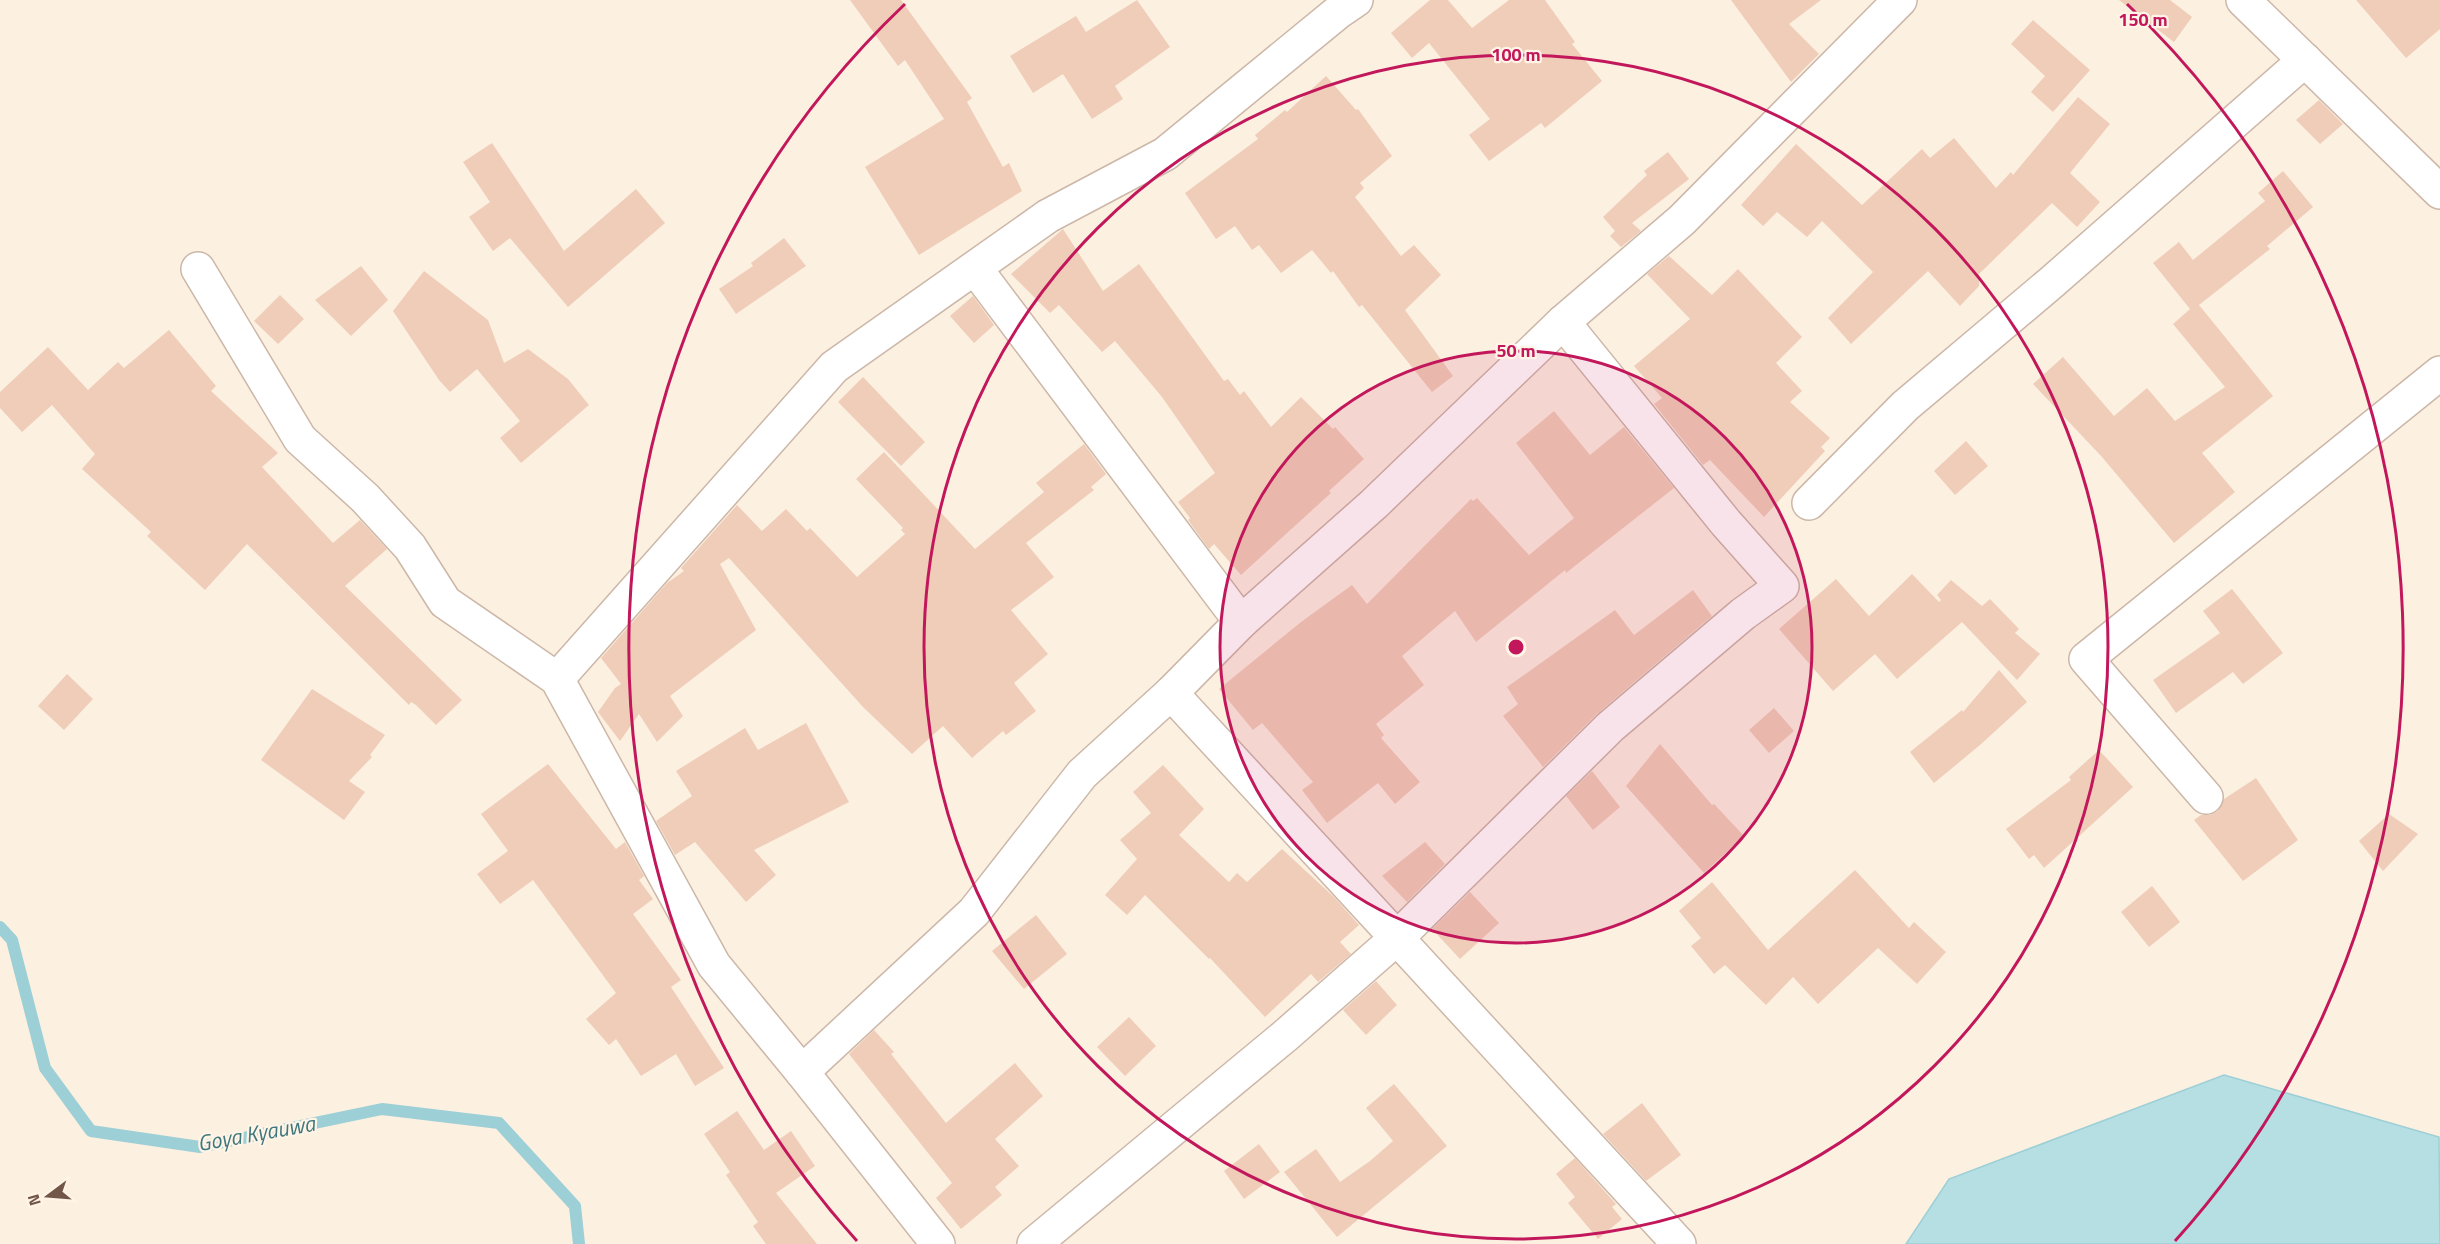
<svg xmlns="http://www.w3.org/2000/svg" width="2440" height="1244" font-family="'Titillium Web',sans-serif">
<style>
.water{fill:#b6dfe4;stroke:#9ccfd6;stroke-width:1.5}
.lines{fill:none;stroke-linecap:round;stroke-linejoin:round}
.stream{stroke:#9ccfd6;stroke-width:12}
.building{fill:#f0cdb9}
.street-casing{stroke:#ccb7a8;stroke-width:36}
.street{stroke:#fff;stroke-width:33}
.ring{fill:none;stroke:#c2185b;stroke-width:3}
.labels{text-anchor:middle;stroke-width:4.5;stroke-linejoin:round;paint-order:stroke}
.water-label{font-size:22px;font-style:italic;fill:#3f777f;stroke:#fff4e6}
.centre{fill:#c2185b;stroke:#fff4e6;stroke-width:3}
.ring-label{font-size:18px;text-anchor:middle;font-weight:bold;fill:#c2185b;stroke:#fff4e6;stroke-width:4.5;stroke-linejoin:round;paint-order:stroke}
</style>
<rect width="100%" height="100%" fill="#fcf0e1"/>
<!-- water -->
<path class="water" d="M2224,1075L2439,1137L2440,1244H1906L1949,1179Z"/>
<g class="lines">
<!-- stream -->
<path class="stream" d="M0,927L12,940L45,1068L91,1131L200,1147L382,1109L499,1123L575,1206L579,1244"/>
</g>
<!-- building -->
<g class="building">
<path d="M850,0H901L972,98L967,102L1003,167L1009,163L1022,191L919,255L865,167L944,119L905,60L898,66Z"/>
<path d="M1137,0L1170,47L1115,86L1123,99L1092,119L1063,74L1033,93L1010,56L1076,16L1086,32Z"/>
<path d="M1430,0H1448L1472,28L1509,0H1545L1575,42L1572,44L1602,81L1545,128L1541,123L1489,161L1469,135L1490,119L1429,43L1412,58L1391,33Z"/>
<path d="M1731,0H1821L1789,24L1819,54L1791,82Z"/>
<path d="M2119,0H2170L2192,17L2174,42Z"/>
<path d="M2356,0H2440V29L2406,58Z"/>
<path d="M2033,20L2090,70L2053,112L2031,92L2045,76L2011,44Z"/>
<path d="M1326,76L1356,110L1358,109L1392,156L1360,183L1364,188L1355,197L1401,256L1414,245L1441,275L1405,310L1453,376L1432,392L1362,305L1359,307L1333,271L1331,273L1312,250L1281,273L1259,245L1252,250L1235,226L1216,239L1185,193L1258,139L1255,135L1285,110L1287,112Z"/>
<path d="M2078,97L2110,124L2070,173L2100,202L2077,227L2052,203L1979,274V286L1960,306L1928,271L1851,344L1828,318L1873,272L1822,221L1807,237L1777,212L1763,226L1741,205L1796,144L1862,205L1922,149L1930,158L1954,138L1996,188L2011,172L2013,175Z"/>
<path d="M2319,100L2343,124L2320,144L2296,120Z"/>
<path d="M492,143L564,251L636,189L665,223L568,307L510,238L493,251L469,217L490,202L463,162Z"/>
<path d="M1668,152L1689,179L1632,223L1641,231L1621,247L1610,236L1615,231L1603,217L1647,175L1644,171Z"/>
<path d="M2283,171L2313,207L2267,246L2270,249L2199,305L2273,396L2202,453L2235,492L2174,543L2102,457L2033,384L2063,357L2114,416L2147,388L2175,421L2225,387L2173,324L2190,309L2153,263L2179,242L2193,260L2265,201L2258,193Z"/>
<path d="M1063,229L1103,291L1139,264L1224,381L1228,379L1240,395L1244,391L1271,427L1301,397L1333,429L1335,427L1364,459L1329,491L1331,493L1241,575L1214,544L1209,549L1188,520L1190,518L1178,502L1215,473L1162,397L1115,341L1102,352L1059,305L1050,313L1011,274Z"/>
<path d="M784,238L806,266L736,314L719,289L753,266L751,263Z"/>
<path d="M1669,256L1712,295L1738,269L1802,337L1776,363L1802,391L1790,402L1830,438L1821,447L1825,451L1764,517L1710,460L1703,465L1654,404L1662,398L1634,366L1690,319L1647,274Z"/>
<path d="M361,266L388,300L351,336L315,300Z"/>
<path d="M424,271L488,320L504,363L528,349L568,379L589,405L521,463L500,438L520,421L477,369L450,392L439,380L393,311Z"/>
<path d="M280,295L304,319L278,344L254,321Z"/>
<path d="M973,296L994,325L974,343L950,316Z"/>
<path d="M169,330L216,386L211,391L278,453L262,467L333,543L360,520L387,549L345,586L462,700L436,725L416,705L411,702L409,705L247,544L205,590L147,536L151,532L82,469L95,454L52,405L22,432L0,408V392L48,347L88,390L118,362L124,368Z"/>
<path d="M863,377L925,442L901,466L838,402Z"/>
<path d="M1554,411L1590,455L1624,427L1674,488L1566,573L1565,570L1476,642L1455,611L1402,656L1424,685L1376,724L1384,735L1381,738L1420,782L1395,804L1378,783L1327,823L1302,790L1313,782L1262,723L1253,730L1219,689L1301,622L1352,585L1367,604L1471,499L1473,501L1477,498L1529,555L1574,518L1516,443Z"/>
<path d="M1966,441L1988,466L1955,495L1934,471Z"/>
<path d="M1084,444L1106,474L1091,487L1094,490L1026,543L1054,577L1011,610L1048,654L1014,683L1036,711L1006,735L1003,731L972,758L943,726L912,754L863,707L729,558L720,564L756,630L670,696L683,716L657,742L639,714L620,741L598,712L615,688L621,684L601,658L667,583L684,571L681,568L737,505L762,531L786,509L807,531L810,528L857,577L905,534L901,530L903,528L856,479L884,452L975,549L1044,492L1036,483Z"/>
<path d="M1912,574L1939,602L1941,600L1937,595L1951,580L1982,606L1990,599L2019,629L2015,633L2040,654L2017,680L1962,622L1897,679L1875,654L1833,691L1779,629L1836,579L1869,616Z"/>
<path d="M2232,589L2283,653L2243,684L2233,672L2176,713L2153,680L2220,633L2203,611Z"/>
<path d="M1693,590L1712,616L1598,713L1543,767L1503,716L1518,704L1507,687L1615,610L1634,635Z"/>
<path d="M1999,670L2027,702L1980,745L1934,783L1910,752L1962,710L1963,712Z"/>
<path d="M67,674L93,699L64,730L38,706Z"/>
<path d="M312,689L385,735L370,755L372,757L349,781L365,792L344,820L261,760Z"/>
<path d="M1774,708L1794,731L1769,753L1749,730Z"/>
<path d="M806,723L849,802L754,850L776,875L746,902L695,842L675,855L656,821L692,796L676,771L745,728L758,750Z"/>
<path d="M1660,744L1712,805L1714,804L1744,836L1704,873L1626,786Z"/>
<path d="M2099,750L2133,787L2044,868L2034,855L2029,859L2006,829L2071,780L2069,777Z"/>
<path d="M548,764L616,849L625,842L644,876L639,880L653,899L633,914L681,980L671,987L724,1068L695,1086L676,1054L641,1076L616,1039L609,1045L586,1019L616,993L533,880L500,904L477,874L508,851L481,814Z"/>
<path d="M1163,765L1204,809L1179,835L1229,882L1237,873L1247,882L1282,849L1334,897L1359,925L1340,942L1351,954L1318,982L1311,974L1265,1017L1210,958L1209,959L1145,895L1127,915L1105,895L1137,859L1120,840L1151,813L1133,792Z"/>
<path d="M1592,771L1620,807L1593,830L1566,796Z"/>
<path d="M2256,778L2298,840L2243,881L2194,820L2201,815H2210L2218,811L2224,799Z"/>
<path d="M2389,814L2418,834L2383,871L2359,841Z"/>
<path d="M1425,842L1445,864L1407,902L1382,876Z"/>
<path d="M1855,870L1909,928L1914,922L1946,952L1917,984L1878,948L1818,1004L1793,977L1766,1005L1725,965L1714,974L1691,946L1701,938L1679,911L1712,882L1768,950Z"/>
<path d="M2152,886L2180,922L2149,947L2121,912Z"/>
<path d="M1470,892L1499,923L1460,959L1432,929Z"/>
<path d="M1036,915L1067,954L1024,989L992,951Z"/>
<path d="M1376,981L1397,1005L1366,1035L1343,1010Z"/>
<path d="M1129,1017L1156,1046L1125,1076L1097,1047Z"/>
<path d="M874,1030L894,1052L891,1054L946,1123L1015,1063L1043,1096L995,1139L1019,1166L995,1187L1002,1195L961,1229L936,1198L952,1183L849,1054Z"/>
<path d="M1394,1084L1447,1146L1337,1237L1284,1172L1316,1149L1340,1182L1370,1161L1393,1141L1366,1108Z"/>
<path d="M1642,1103L1681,1155L1646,1181L1603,1134Z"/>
<path d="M737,1111L764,1150L791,1131L815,1166L776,1193L817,1244H766L753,1226L758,1222L726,1175L730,1172L704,1134Z"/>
<path d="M1259,1144L1280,1172L1244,1199L1224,1171Z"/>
<path d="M1575,1158L1616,1204L1612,1207L1622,1219L1598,1239L1568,1203L1575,1197L1556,1174Z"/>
</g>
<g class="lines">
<defs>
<g id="street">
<path d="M2243,0L2440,192"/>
<path d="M975,268L1241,622"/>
<path d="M198,269L300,439L365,498L410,547L445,602L557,679L714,965L802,1072L938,1244"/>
<path d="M1809,503L1905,406L2052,282L2305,60"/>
<path d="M557,679L834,367L1048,216L1165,154L1337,13L1356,0"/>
<path d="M1171,693L1679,1244"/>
<path d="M2206,797L2086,659L2440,373"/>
<path d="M802,1072L974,912L1082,774L1171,693L1241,622L1374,504L1563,322L1682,220L1900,0"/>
<path d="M1034,1244L1285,1036L1398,937L1610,727L1743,614L1782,586L1726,523L1563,322"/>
</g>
</defs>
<!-- street casing -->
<use href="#street" class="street-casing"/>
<!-- street -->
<use href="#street" class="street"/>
</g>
<!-- distance rings -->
<circle cx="1516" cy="647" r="296" fill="#c2185b" fill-opacity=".12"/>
<g class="ring">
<circle cx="1516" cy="647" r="296"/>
<circle cx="1516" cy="647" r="592"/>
<path d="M857 1241A887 887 0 0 1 905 4M2127 4A887 887 0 0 1 2175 1241"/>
</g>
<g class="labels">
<!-- water labels -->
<g class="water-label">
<text transform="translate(256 1133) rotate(-10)" y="8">Goya Kyauwa</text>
</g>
</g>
<circle cx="1516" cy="647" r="9" class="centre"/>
<g class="ring-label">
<text x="2143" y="26">150 m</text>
<text x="1516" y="61">100 m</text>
<text x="1516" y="357">50 m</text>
</g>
<!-- north arrow -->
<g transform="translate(48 1196) rotate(254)" stroke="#fff4e6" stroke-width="4.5" paint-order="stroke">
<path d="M0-4.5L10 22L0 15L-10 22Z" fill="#725648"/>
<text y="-9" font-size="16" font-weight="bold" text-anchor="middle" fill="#725648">N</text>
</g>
</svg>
